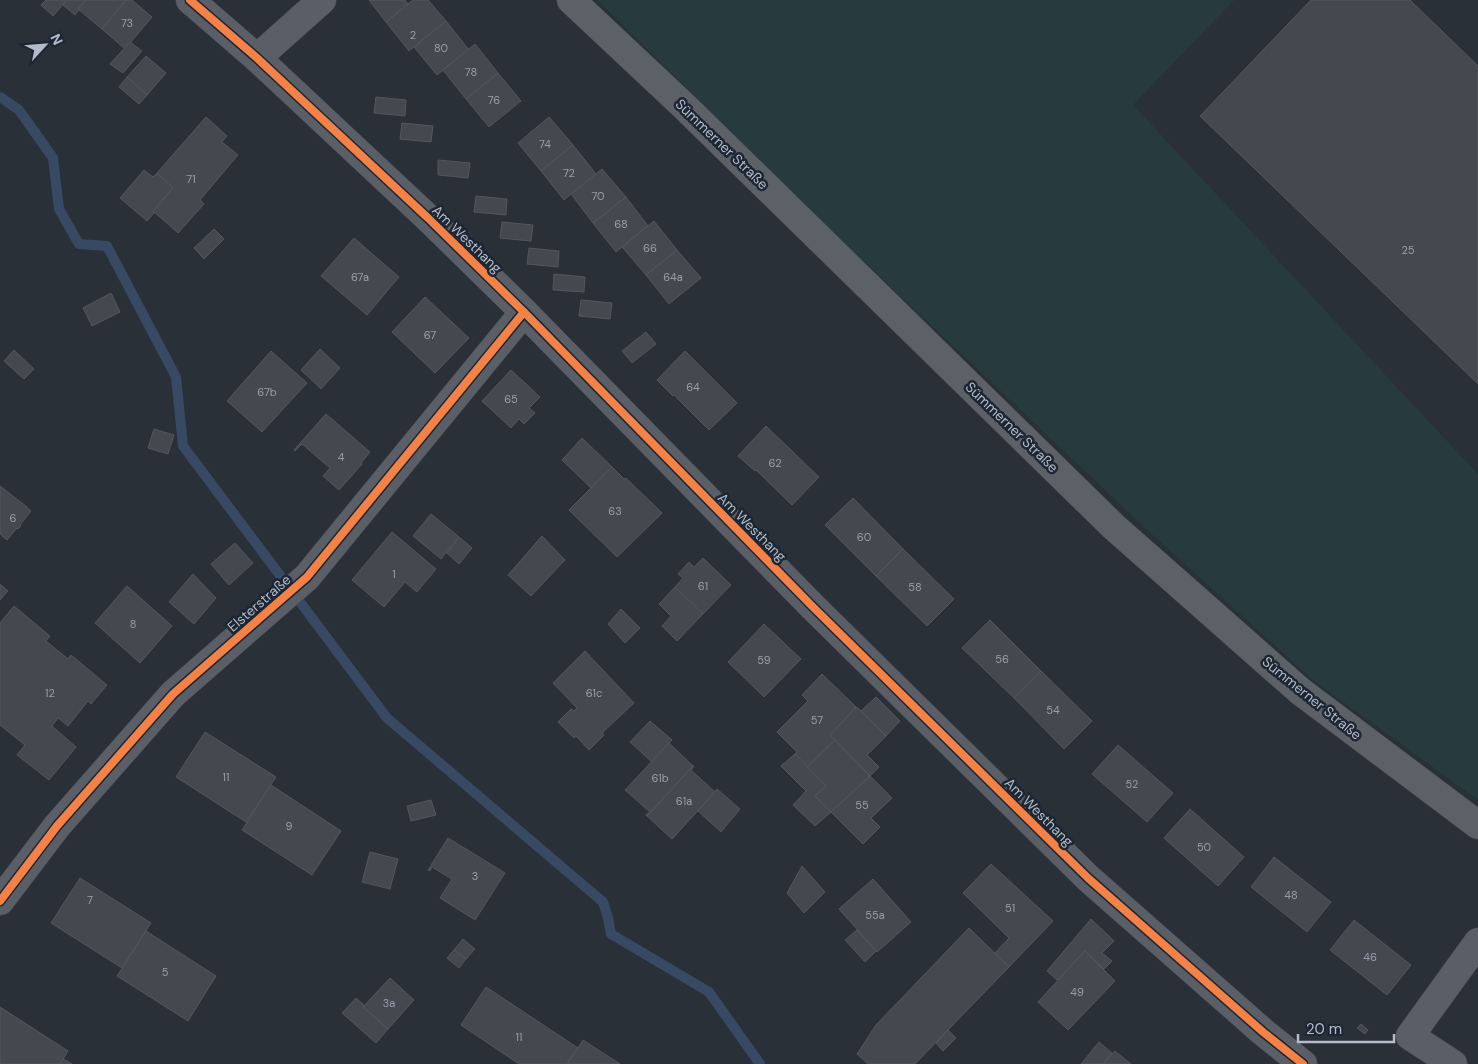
<svg xmlns="http://www.w3.org/2000/svg" width="1478" height="1064" font-family="'DM Sans',sans-serif">
<style>
.green{fill:#273a3e}
.lines{fill:none;stroke-linecap:round;stroke-linejoin:round}
.stream{stroke:#384963;stroke-width:10}
.building{fill:#444950;stroke:#52575f}
.minor-casing{stroke:#484c53;stroke-width:29}
.major-casing{stroke:#484c55;stroke-width:29}
.minor{stroke:#5a5e66;stroke-width:28}
.major{stroke:#5c6168;stroke-width:28}
.cycleway-casing{stroke:#1d2633;stroke-width:11}
.cycleway{stroke:#f48246;stroke-width:8}
.labels{text-anchor:middle;stroke-width:5;stroke-linejoin:round;paint-order:stroke}
.number-label{font-size:11px;fill:#989fab}
.street-label{font-size:14px;fill:#b4bcc9;stroke:#1d2633}
</style>
<rect width="100%" height="100%" fill="#2a3038"/>
<!-- green -->
<path class="green" d="M597,0H1234L1133,105L1478,474V800L1313,680L1145,528L838,237Z"/>
<g class="lines">
<!-- stream -->
<path class="stream" d="M0,97L19,110L53,158L59,209L79,244L107,246L176,377L183,446L387,718L603,902L608,918L611,934L709,992L760,1064"/>
</g>
<!-- building -->
<g class="building">
<path d="M46,0H67L53,16L41,5Z"/>
<path d="M67,0H86L75,15L63,5Z"/>
<path d="M86,0H126L102,29L78,9Z"/>
<path d="M126,0H132L152,17L125,49L102,29Z"/>
<path d="M369,0H405L408,4L386,22Z"/>
<path d="M413,0H428L446,21L409,51L386,22Z"/>
<path d="M1311,0H1410L1478,66V384L1200,116Z"/>
<path d="M446,21L469,50L437,75L414,47Z"/>
<path d="M130,42L142,51L123,73L110,64Z"/>
<path d="M475,44L498,73L466,99L443,70Z"/>
<path d="M146,56L166,73L147,95L127,77Z"/>
<path d="M498,73L521,101L489,127L466,99Z"/>
<path d="M127,77L147,95L139,104L119,87Z"/>
<path d="M376,97L406,100L405,116L374,113Z"/>
<path d="M206,117L227,136L222,142L238,155L200,200L204,204L178,233L153,211L173,188L157,173Z"/>
<path d="M549,117L573,145L541,171L518,143Z"/>
<path d="M402,123L433,126L431,142L400,139Z"/>
<path d="M573,145L596,174L564,200L541,171Z"/>
<path d="M438,160L470,163L468,178L438,175Z"/>
<path d="M602,169L626,197L593,223L571,194Z"/>
<path d="M144,170L153,177L157,173L173,188L153,211L154,213L147,221L120,198Z"/>
<path d="M476,196L507,199L506,215L474,212Z"/>
<path d="M626,197L648,226L616,252L593,223Z"/>
<path d="M654,221L677,250L646,275L622,247Z"/>
<path d="M502,222L533,225L531,241L500,238Z"/>
<path d="M214,229L224,239L204,259L194,248Z"/>
<path d="M354,238L399,277L367,315L321,276Z"/>
<path d="M529,248L559,251L558,267L527,264Z"/>
<path d="M677,250L701,278L669,304L646,275Z"/>
<path d="M554,274L585,277L584,292L553,290Z"/>
<path d="M111,293L120,312L92,326L83,308Z"/>
<path d="M425,297L469,338L435,373L392,332Z"/>
<path d="M581,300L612,303L610,319L579,316Z"/>
<path d="M646,332L656,344L632,363L622,351Z"/>
<path d="M320,349L340,368L321,389L301,370Z"/>
<path d="M14,350L34,369L24,379L4,361Z"/>
<path d="M271,351L307,383L262,432L227,401Z"/>
<path d="M685,351L737,403L709,430L674,395L673,396L657,380Z"/>
<path d="M511,370L540,397L529,408L535,413L524,424L519,419L511,428L482,401Z"/>
<path d="M326,414L370,452L361,463L362,464L339,490L323,476L330,468L302,444L295,451L294,450Z"/>
<path d="M766,426L819,477L792,505L756,470L755,471L738,456Z"/>
<path d="M154,429L174,435L168,454L148,448Z"/>
<path d="M582,438L612,467L591,488L562,460Z"/>
<path d="M612,467L624,479L626,478L662,513L617,557L569,510Z"/>
<path d="M0,486L27,507V508L31,511L20,525L21,526L18,529L17,528L7,540L0,534Z"/>
<path d="M853,498L903,549L876,576L825,525Z"/>
<path d="M431,514L459,537L441,559L413,536Z"/>
<path d="M392,532L436,569L417,592L405,582L384,607L352,580Z"/>
<path d="M542,536L565,560L531,596L508,575Z"/>
<path d="M459,537L472,548L459,564L447,553Z"/>
<path d="M235,543L253,563L229,585L211,564Z"/>
<path d="M903,549L954,599L927,626L876,576Z"/>
<path d="M703,558L731,585L703,614L675,587L683,578L678,574L689,562L694,567Z"/>
<path d="M193,574L216,598L194,624L169,602Z"/>
<path d="M0,584L8,591L0,600Z"/>
<path d="M127,586L172,626L140,663L95,623Z"/>
<path d="M675,587L703,614L677,641L662,626L671,616L659,604Z"/>
<path d="M14,606L50,636L46,641L68,659L71,655L107,685L91,704L88,701L68,726L58,718L52,726L76,747L49,780L17,755L25,745L0,725V623Z"/>
<path d="M621,609L640,628L625,643L608,624Z"/>
<path d="M990,620L1041,671L1014,698L962,648Z"/>
<path d="M764,624L801,659L764,697L728,662Z"/>
<path d="M585,651L634,703L602,733L604,735L589,750L576,736L574,738L558,722L571,709L574,711L577,708L553,683Z"/>
<path d="M1041,671L1092,721L1064,749L1014,698Z"/>
<path d="M822,674L856,707L830,735L835,740L807,767L795,754L797,752L777,732L808,701L802,695Z"/>
<path d="M876,697L900,721L886,736L861,711Z"/>
<path d="M857,707L886,736L867,755L879,767L870,776L830,735Z"/>
<path d="M650,721L672,740L652,762L630,742Z"/>
<path d="M205,732L276,777L246,822L176,777Z"/>
<path d="M835,740L870,776L831,812L815,796L826,786L807,767Z"/>
<path d="M669,743L693,766L647,816L646,815L650,812L625,790Z"/>
<path d="M1118,745L1173,793L1147,822L1092,774Z"/>
<path d="M795,754L826,786L815,796L831,812L815,826L793,805L806,791L781,766Z"/>
<path d="M693,766H694L691,770L715,792L672,839L647,816Z"/>
<path d="M870,776L892,798L871,818L880,827L863,844L831,812Z"/>
<path d="M271,785L341,831L312,875L242,830Z"/>
<path d="M717,789L740,809L721,832L698,811Z"/>
<path d="M431,800L436,815L411,821L407,806Z"/>
<path d="M1190,809L1244,857L1218,886L1164,838Z"/>
<path d="M448,838L505,873L475,920L440,898L452,879L432,867L430,871L428,870Z"/>
<path d="M370,852L398,859L390,889L362,882Z"/>
<path d="M1274,857L1331,902L1307,932L1251,887Z"/>
<path d="M991,864L1053,921L1009,967L994,954L1009,938L963,893Z"/>
<path d="M802,866L825,892L804,913L787,893Z"/>
<path d="M80,878L151,923L122,968L51,923Z"/>
<path d="M873,879L911,922L877,952L839,909Z"/>
<path d="M1091,919L1114,941L1102,953L1112,961L1104,969L1085,951L1057,980L1047,971Z"/>
<path d="M1354,920L1411,965L1387,995L1330,950Z"/>
<path d="M969,928L1009,967L915,1064H868L857,1054L876,1025Z"/>
<path d="M857,930L876,951L865,962L845,940Z"/>
<path d="M146,931L216,976L188,1021L117,976Z"/>
<path d="M463,939L475,949L466,959L454,950Z"/>
<path d="M454,950L466,959L459,968L447,958Z"/>
<path d="M1085,951L1115,981L1068,1030L1038,1002Z"/>
<path d="M390,978L414,1000L388,1029L363,1007Z"/>
<path d="M486,987L578,1048L567,1064H519L461,1025Z"/>
<path d="M356,998L364,1005L363,1007L388,1029L376,1043L342,1013Z"/>
<path d="M0,1007L68,1051L60,1064H0Z"/>
<path d="M1361,1024L1368,1030L1365,1034L1357,1028Z"/>
<path d="M948,1030L956,1038L943,1051L936,1043Z"/>
<path d="M583,1040L620,1064H567Z"/>
<path d="M1099,1042L1112,1053L1103,1064H1081Z"/>
<path d="M1115,1051L1131,1064H1103Z"/>
<path d="M63,1059L72,1064H60Z"/>
</g>
<g class="lines">
<defs>
<g id="minor">
<path d="M190,0L257,58L428,218L524,312L813,607L1088,878L1263,1032L1303,1064"/>
<path d="M257,58L322,0"/>
<path d="M0,901L57,826L173,694L307,577L524,312"/>
<path d="M1453,1064L1410,1036L1478,942"/>
</g>
<path id="major" d="M571,0L685,107L1113,526L1300,691L1478,825"/>
</defs>
<!-- minor casing -->
<use href="#minor" class="minor-casing"/>
<!-- major casing -->
<use href="#major" class="major-casing"/>
<!-- minor -->
<use href="#minor" class="minor"/>
<!-- major -->
<use href="#major" class="major"/>
<defs>
<g id="cycleway">
<path d="M190,0L257,58L428,218L524,312L813,607L1088,878L1263,1032L1303,1064"/>
<path d="M0,901L57,826L173,694L307,577L524,312"/>
</g>
</defs>
<!-- cycleway casing -->
<use href="#cycleway" class="cycleway-casing"/>
<!-- cycleway -->
<use href="#cycleway" class="cycleway"/>
</g>
<g class="labels">
<!-- number labels -->
<g class="number-label">
<text x="127" y="27">73</text>
<text x="413" y="39">2</text>
<text x="441" y="52">80</text>
<text x="471" y="76">78</text>
<text x="494" y="104">76</text>
<text x="545" y="148">74</text>
<text x="569" y="177">72</text>
<text x="191" y="183">71</text>
<text x="598" y="200">70</text>
<text x="621" y="228">68</text>
<text x="650" y="252">66</text>
<text x="1408" y="254">25</text>
<text x="360" y="281">67a</text>
<text x="673" y="281">64a</text>
<text x="430" y="339">67</text>
<text x="693" y="391">64</text>
<text x="267" y="396">67b</text>
<text x="511" y="403">65</text>
<text x="341" y="461">4</text>
<text x="775" y="467">62</text>
<text x="615" y="515">63</text>
<text x="13" y="522">6</text>
<text x="864" y="541">60</text>
<text x="394" y="578">1</text>
<text x="703" y="590">61</text>
<text x="915" y="591">58</text>
<text x="133" y="628">8</text>
<text x="1002" y="663">56</text>
<text x="764" y="664">59</text>
<text x="50" y="697">12</text>
<text x="594" y="697">61c</text>
<text x="1053" y="714">54</text>
<text x="817" y="724">57</text>
<text x="226" y="781">11</text>
<text x="660" y="782">61b</text>
<text x="1132" y="788">52</text>
<text x="684" y="805">61a</text>
<text x="862" y="809">55</text>
<text x="289" y="830">9</text>
<text x="1204" y="851">50</text>
<text x="475" y="880">3</text>
<text x="1291" y="899">48</text>
<text x="90" y="904">7</text>
<text x="1010" y="912">51</text>
<text x="875" y="919">55a</text>
<text x="1370" y="961">46</text>
<text x="165" y="976">5</text>
<text x="1077" y="996">49</text>
<text x="389" y="1007">3a</text>
<text x="519" y="1041">11</text>
</g>
<!-- street labels -->
<g class="street-label">
<text transform="translate(722 144) rotate(44)" y="5">Sümmerner Straße</text>
<text transform="translate(467 239) rotate(44)" y="5">Am Westhang</text>
<text transform="translate(1012 427) rotate(44)" y="5">Sümmerner Straße</text>
<text transform="translate(752 527) rotate(45)" y="5">Am Westhang</text>
<text transform="translate(259 603) rotate(-41)" y="5">Elsterstraße</text>
<text transform="translate(1312 698) rotate(39)" y="5">Sümmerner Straße</text>
<text transform="translate(1039 812) rotate(45)" y="5">Am Westhang</text>
</g>
</g>
<!-- north arrow -->
<g transform="translate(45 45) rotate(64)" stroke="#1d2633" stroke-width="4" paint-order="stroke">
<path d="M0-4L9 19L0 12L-9 19Z" fill="#b4bcc9"/>
<text y="-8" font-size="14" font-weight="bold" text-anchor="middle" fill="#b4bcc9">N</text>
</g>
<!-- scale -->
<path d="M1298 1034v8h96v-8" fill="none" stroke="#b4bcc9" stroke-width="2.5"/>
<text x="1306" y="1034" font-size="15" fill="#b4bcc9" stroke="#1d2633" stroke-width="4" paint-order="stroke">20 m</text>
</svg>
